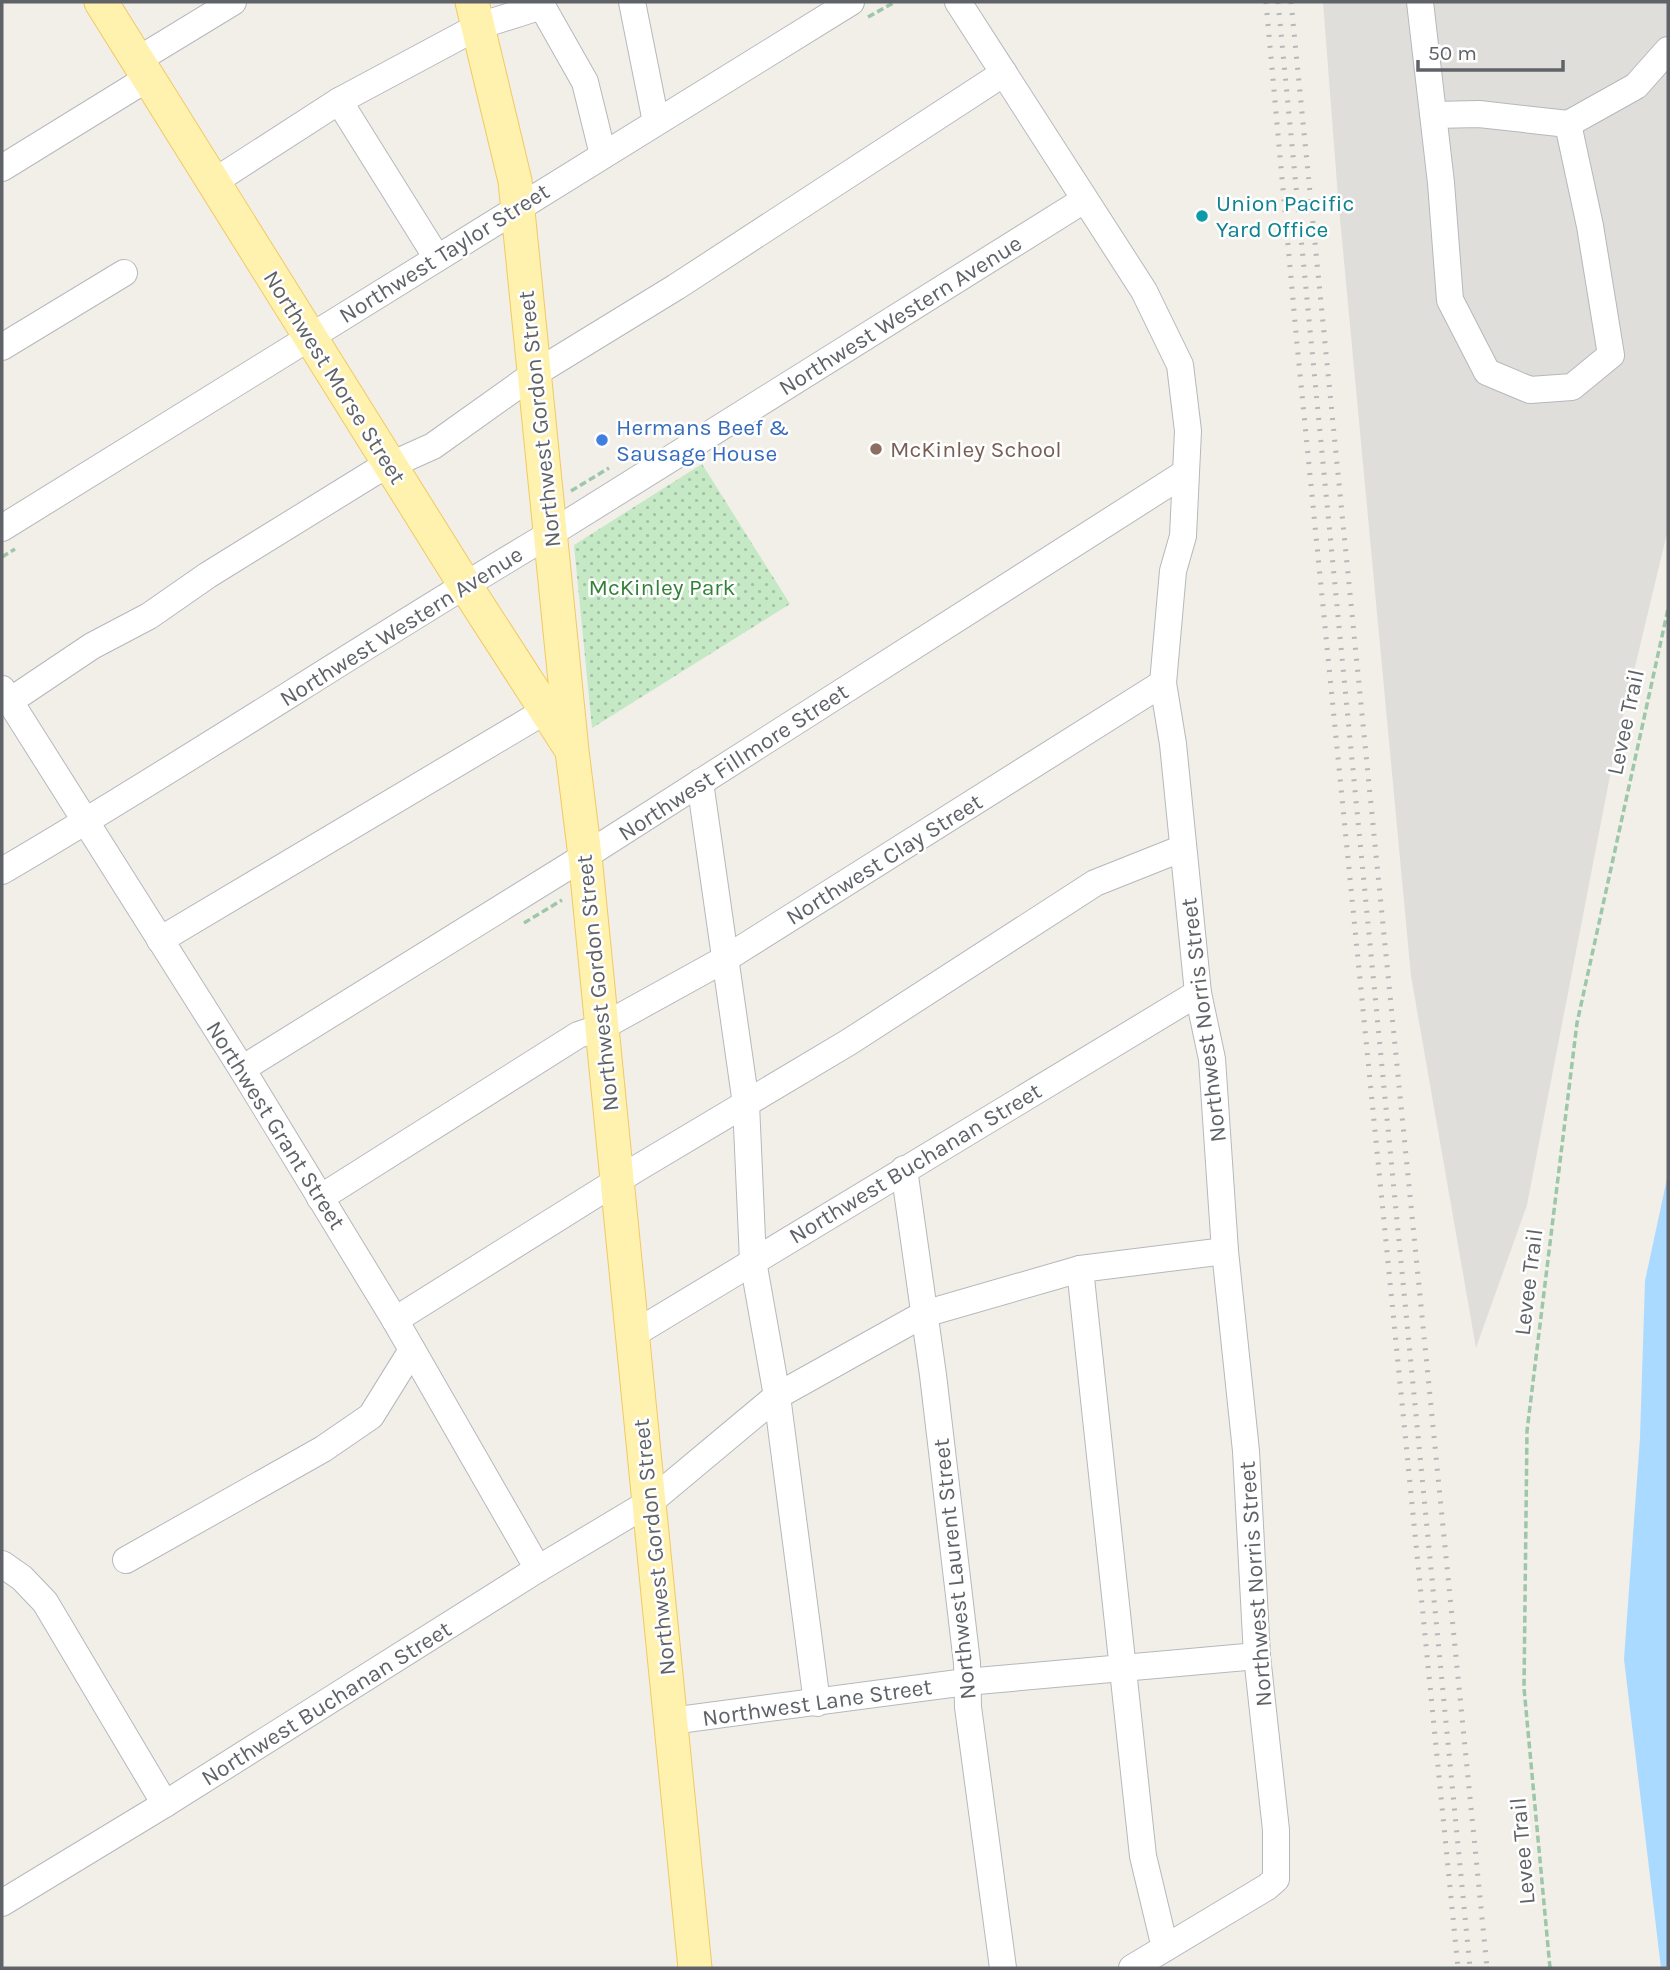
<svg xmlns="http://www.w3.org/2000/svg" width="1670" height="1970" font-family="Karla,sans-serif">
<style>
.industrial{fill:#e0deda}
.park{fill:url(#park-dots)}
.water{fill:#aadaff}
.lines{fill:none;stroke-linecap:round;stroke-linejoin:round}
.minor-casing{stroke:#b5b8bc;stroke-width:28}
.major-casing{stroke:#f2c960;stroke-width:35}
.path{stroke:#9cc7a9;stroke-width:3.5;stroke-dasharray:7 3.5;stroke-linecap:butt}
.minor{stroke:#fff;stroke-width:26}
.major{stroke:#fff2af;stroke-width:33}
.rail{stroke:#b6b7b8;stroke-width:5;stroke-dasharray:2 9;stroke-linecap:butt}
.culture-dot{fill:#0f9aa8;stroke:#fff;stroke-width:2.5}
.shop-dot{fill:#3f7fe0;stroke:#fff;stroke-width:2.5}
.education-dot{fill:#8d6e63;stroke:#fff;stroke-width:2.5}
.labels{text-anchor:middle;stroke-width:5;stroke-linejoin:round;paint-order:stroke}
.culture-label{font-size:23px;fill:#0d838f;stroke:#fff;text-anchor:start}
.street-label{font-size:23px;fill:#5f6368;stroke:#fff}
.shop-label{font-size:23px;fill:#366cbe;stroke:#fff;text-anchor:start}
.education-label{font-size:23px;fill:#785e54;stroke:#fff;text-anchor:start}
.park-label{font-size:23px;fill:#348238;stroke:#fff}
</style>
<defs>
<pattern id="park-dots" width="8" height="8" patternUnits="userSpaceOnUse" patternTransform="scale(1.75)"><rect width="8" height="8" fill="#c5e8c5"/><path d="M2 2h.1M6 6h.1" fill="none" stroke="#a3c0a4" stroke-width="1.8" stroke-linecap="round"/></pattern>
</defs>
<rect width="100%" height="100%" fill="#f1efe8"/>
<!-- industrial -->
<path class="industrial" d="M1323,2H1668V529L1615,750L1527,1205L1476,1348L1411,976L1338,197Z"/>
<!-- park -->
<path class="park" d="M702,464L790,604L592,728L574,545Z"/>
<!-- water -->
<path class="water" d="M1668,1174V1968H1661L1624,1659L1640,1438L1645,1281Z"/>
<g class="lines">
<defs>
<g id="minor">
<path d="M632,2L656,122"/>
<path d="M958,2L1144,291L1180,365L1188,431L1183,536L1173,571L1163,683L1173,744L1198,993L1212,1059L1225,1251L1246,1451L1257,1656L1276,1830V1879L1267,1887L1132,1968"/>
<path d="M1420,2L1441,183L1450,300L1487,372L1530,390L1572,387L1611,355L1590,226L1568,124L1479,114L1433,115"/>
<path d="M136,61L233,2"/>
<path d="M339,101L479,26L542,6L585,82L603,155"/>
<path d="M1568,124L1636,86L1668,50"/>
<path d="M2,168L148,78"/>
<path d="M212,183L339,101L437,258"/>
<path d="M2,347L124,273"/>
<path d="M2,528L851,2"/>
<path d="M2,689L242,1069L395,1320L538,1569"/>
<path d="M10,701L92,646L149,616L208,575L373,473L433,446L534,374L676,287L1004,73"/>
<path d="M700,782L746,1104L753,1261L777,1396L817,1703"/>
<path d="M2,871C187,763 366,643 550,534L1084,200"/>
<path d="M160,940L545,711"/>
<path d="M242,1069L585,856L1185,473"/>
<path d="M904,1169L933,1375L967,1663L968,1707L1003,1968"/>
<path d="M320,1198L578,1035L602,1027L725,959L1163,683"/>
<path d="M1080,1269L1143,1856L1165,1948"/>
<path d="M395,1320L636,1169L849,1042L1095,883L1183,848"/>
<path d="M632,1335L1198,993"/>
<path d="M126,1560L323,1449L371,1416L412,1350"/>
<path d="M2,1564L22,1578L45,1602L165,1804"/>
<path d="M671,1721L966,1682L1257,1656"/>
<path d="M2,1903L165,1804L538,1569L650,1502L777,1396L924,1314L1080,1269L1225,1251"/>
</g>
<g id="major">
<path d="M101,2L465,585L569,746"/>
<path d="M472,2L515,181L572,751L585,856L695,1968"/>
</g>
</defs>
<!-- minor casing -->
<use href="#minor" class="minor-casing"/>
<!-- major casing -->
<use href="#major" class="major-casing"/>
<!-- path -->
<g class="path">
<path d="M868,17L895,2"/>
<path d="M571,491L609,468"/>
<path d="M2,557L15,549"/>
<path d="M524,923L562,900"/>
<path d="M1550,1968L1524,1688L1527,1431L1577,1023L1668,609"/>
</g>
<!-- minor -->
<use href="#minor" class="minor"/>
<!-- major -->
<use href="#major" class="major"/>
<!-- rail -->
<g class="rail">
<path d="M1266,2L1297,344L1458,1968"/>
<path d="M1278,2L1470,1968"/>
<path d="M1291,2L1487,1968"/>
</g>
</g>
<!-- markers -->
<circle class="culture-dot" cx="1202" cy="216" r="7"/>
<circle class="shop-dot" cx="602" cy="440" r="7"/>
<circle class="education-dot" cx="876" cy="449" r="7"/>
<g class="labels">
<!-- culture labels -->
<g class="culture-label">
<text x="1216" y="211">Union Pacific<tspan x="1216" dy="26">Yard Office</tspan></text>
</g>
<!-- street labels -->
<g class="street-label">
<text transform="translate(444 253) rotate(-32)" y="8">Northwest Taylor Street</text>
<text transform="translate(900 315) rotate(-32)" y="8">Northwest Western Avenue</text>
<text transform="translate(335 377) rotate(58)" y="8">Northwest Morse Street</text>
<text transform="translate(539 419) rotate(-96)" y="8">Northwest Gordon Street</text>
<text transform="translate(401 626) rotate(-32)" y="8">Northwest Western Avenue</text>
<text transform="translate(1625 722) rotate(-78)" y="8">Levee Trail</text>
<text transform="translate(733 762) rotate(-33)" y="8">Northwest Fillmore Street</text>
<text transform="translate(884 859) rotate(-32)" y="8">Northwest Clay Street</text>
<text transform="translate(597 983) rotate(-96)" y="8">Northwest Gordon Street</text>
<text transform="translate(1203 1020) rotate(-97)" y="8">Northwest Norris Street</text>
<text transform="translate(276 1125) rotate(58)" y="8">Northwest Grant Street</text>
<text transform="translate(915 1163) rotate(-31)" y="8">Northwest Buchanan Street</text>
<text transform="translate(1528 1282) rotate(-83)" y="8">Levee Trail</text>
<text transform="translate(654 1547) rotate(-96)" y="8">Northwest Gordon Street</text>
<text transform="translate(954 1569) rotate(-96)" y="8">Northwest Laurent Street</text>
<text transform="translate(1255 1584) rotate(-94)" y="8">Northwest Norris Street</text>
<text transform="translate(817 1702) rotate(-8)" y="8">Northwest Lane Street</text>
<text transform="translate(326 1703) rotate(-32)" y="8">Northwest Buchanan Street</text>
<text transform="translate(1522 1851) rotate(-95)" y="8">Levee Trail</text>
</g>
<!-- shop labels -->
<g class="shop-label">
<text x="616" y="435">Hermans Beef &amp;<tspan x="616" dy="26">Sausage House</tspan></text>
</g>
<!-- education labels -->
<g class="education-label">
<text x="890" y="457">McKinley School</text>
</g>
<!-- park labels -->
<g class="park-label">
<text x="662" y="595">McKinley Park</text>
</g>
</g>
<!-- border -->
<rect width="1670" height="1970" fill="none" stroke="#5f6368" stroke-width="7"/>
<!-- scale -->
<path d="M1418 60v10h145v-10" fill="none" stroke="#5f6368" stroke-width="3.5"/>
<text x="1428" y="60" font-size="21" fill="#5f6368" stroke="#ffffff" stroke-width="5" paint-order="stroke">50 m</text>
</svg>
